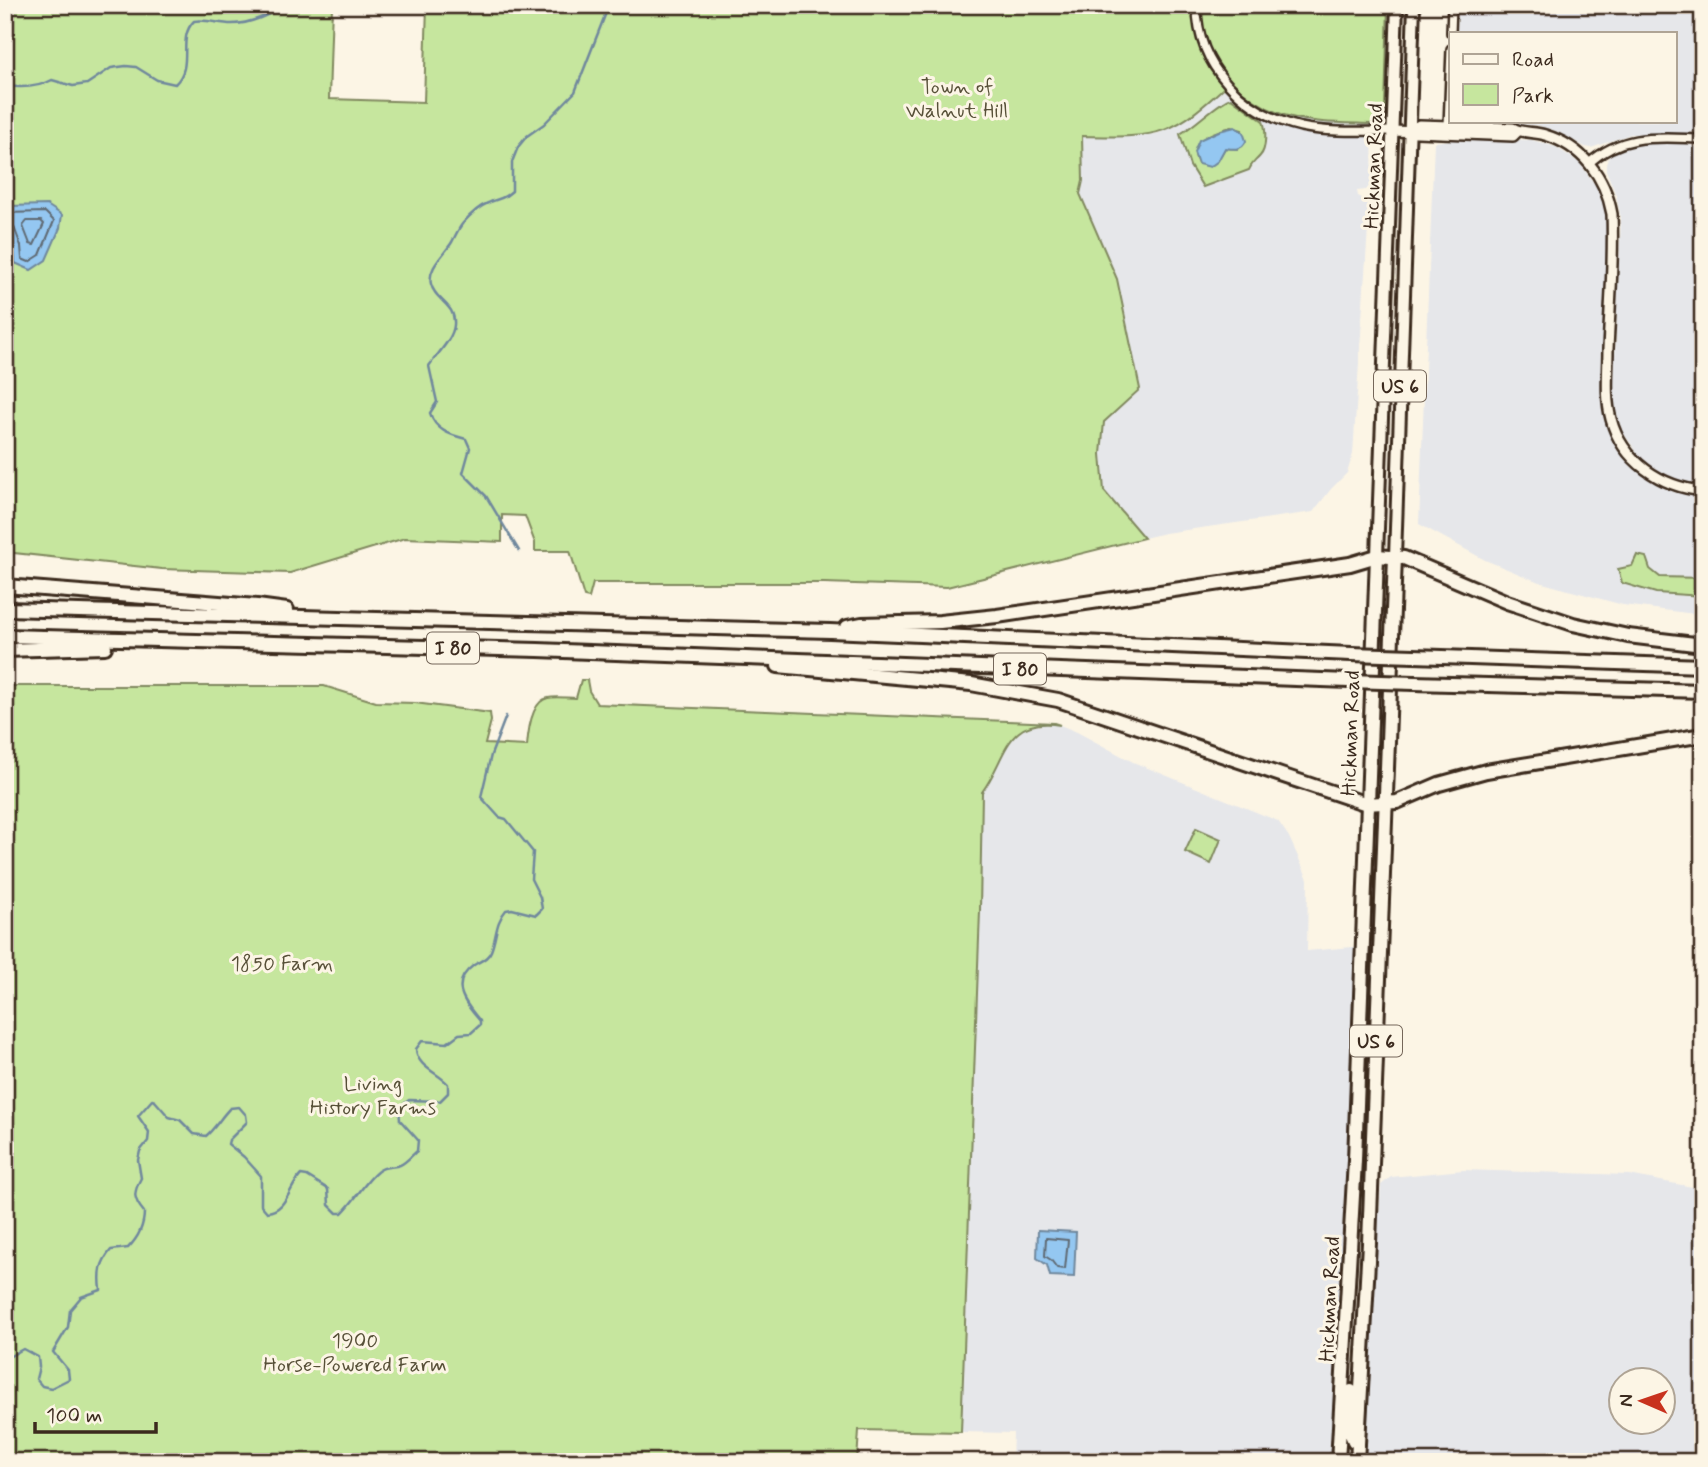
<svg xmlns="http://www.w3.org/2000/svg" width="1708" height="1467" font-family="Mynerve,sans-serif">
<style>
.built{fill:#e6e7ea;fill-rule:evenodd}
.green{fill:#c6e69e;stroke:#80885e;stroke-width:2;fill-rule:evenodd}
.water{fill:#94c7f1;stroke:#70889d;stroke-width:2}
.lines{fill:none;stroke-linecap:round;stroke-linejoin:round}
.shore{stroke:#5f6972;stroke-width:2}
.stream{stroke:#70889d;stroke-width:2.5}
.minor-casing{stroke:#3b2a1e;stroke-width:12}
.tertiary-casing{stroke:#3b2a1e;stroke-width:14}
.primary-casing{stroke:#3b2a1e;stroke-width:16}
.trunk-casing{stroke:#3b2a1e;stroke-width:18}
.motorway-casing{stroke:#3b2a1e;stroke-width:18}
.minor{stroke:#fcf5e5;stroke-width:7}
.tertiary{stroke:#fcf5e5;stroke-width:9}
.primary{stroke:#fcf5e5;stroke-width:10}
.trunk{stroke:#fcf5e5;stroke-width:12}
.motorway{stroke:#fcf5e5;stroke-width:12}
.motorway-bridge-casing{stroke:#3b2a1e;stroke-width:18;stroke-linecap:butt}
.motorway-bridge{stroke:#fcf5e5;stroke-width:12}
.labels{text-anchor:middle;stroke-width:6;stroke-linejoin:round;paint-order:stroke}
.shield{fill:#fcf5e5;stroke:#75675a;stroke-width:2}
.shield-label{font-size:19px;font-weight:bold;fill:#3b2a1e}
.park-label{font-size:21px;fill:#575038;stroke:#fcf5e5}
.street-label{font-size:21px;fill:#3b2a1e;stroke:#fcf5e5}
</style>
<rect width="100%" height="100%" fill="#fcf5e5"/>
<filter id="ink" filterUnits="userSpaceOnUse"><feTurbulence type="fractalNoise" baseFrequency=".0143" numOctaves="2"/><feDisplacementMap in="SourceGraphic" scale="14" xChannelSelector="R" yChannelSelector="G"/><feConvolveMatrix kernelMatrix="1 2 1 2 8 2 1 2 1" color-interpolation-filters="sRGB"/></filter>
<g filter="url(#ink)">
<!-- built -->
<g class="built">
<path d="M1458,5H1703V129L1688,133L1631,134L1591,148L1585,147L1556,131L1536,125L1461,121H1675V33H1457Z"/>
<path d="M1235,77L1373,116L1372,183L1366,190L1357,191L1358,196L1368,201L1369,213L1353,454L1347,473L1331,489L1313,512L1165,533L1144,538L1104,491L1101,454L1104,422L1140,388L1117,279L1080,194L1083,181L1082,135L1132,137L1159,133L1200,110Z"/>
<path d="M1469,138L1532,140L1556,147L1580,163L1600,192L1605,210L1607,226L1601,392L1604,415L1618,448L1642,475L1674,492L1703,497V615L1623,605L1539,582L1485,560L1419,524L1434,142Z"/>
<path d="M1653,143L1687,144L1703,150V486L1676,480L1658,472L1642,460L1622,431L1613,401L1621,219L1616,195L1606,170V164L1610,155L1618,150L1636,145Z"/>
<path d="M1046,724L1060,725L1077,732L1133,762L1278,821L1289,837L1308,879L1307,951L1364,946L1338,1462H1012L1013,1433L961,1432L980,911L982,792L991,779L1008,742L1027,727Z"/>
<path d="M1463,1170L1629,1175L1703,1189V1462H1364L1381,1185L1391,1177ZM1620,1380H1662V1422H1620Z"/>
</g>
<!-- green -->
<g class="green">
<path d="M6,5H332L329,99L424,102L427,5H1388L1385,108L1380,119L1372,124C1316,122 1274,125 1231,81C1172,136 1162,138 1082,136L1083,181L1080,194L1117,279L1140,389L1104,422L1101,454L1104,491L1144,538L947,587L824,583H593L589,598L584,597L570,551H535V543L525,516L502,515V542L405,538L290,573L162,569L5,552Z"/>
<path d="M1231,98L1263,121C1266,129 1267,149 1260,156C1255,162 1252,162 1249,170L1203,187L1190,166L1180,134C1195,126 1219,101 1231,98ZM1231,127L1242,130L1237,149L1225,148L1221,155L1198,164C1186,140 1213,132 1231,127Z"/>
<path d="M1637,555L1646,557L1650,569L1660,577L1703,578V596L1656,593L1622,583L1618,569L1632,566Z"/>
<path d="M581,680H587L589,691L597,704L1054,723L1060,725C1004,716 1007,759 982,792L980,911L961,1432L859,1430L857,1462H5V686H324L376,702L415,703L490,713L491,721L485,744L527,746C528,733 531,701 548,698C556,696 567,698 576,698Z"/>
<path d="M1196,828L1221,839L1211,864L1185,852Z"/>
</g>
<!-- water -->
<g class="water">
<path d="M1235,127L1243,132L1246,141C1242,151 1233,149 1225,148L1218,161L1210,167L1198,164L1194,152L1199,140L1219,131Z"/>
<path d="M47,205L62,215L60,228L46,260L31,270L15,263C15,243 2,225 8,206Z"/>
<path d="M1038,1230L1076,1232L1074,1277L1050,1276L1047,1265L1037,1258Z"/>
</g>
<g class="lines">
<!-- shore -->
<g class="shore">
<path d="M5,213L45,212L54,221L40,255L29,262L22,259L21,246L14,227L5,223"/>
<path d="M27,221H41L44,224L34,245L30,244L23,226Z"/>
<path d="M1046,1238L1068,1240L1065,1269L1057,1268L1051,1260L1045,1256Z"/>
</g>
<!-- stream -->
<g class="stream">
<path d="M5,86C21,88 38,88 52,80L73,86L87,84L111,68L126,66L136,67L157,80L175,84C195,65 176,39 194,21C207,19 219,24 232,24C250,24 270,15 284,5"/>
<path d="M519,551L486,496L463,473L470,448L466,439C450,435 435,430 430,413L437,402L429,366C437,354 453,339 454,325C456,304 435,301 431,284C427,268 445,254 452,242C456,235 458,229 463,223C470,215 478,207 488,203C498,198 503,200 512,191V162L518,147L527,136L544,124L575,92L609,5"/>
<path d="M5,1359L23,1349L38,1357L39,1367L36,1379L42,1386L51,1388L69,1379L68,1370L53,1352L68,1327L70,1310L81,1297L101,1290C99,1273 100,1263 111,1250L128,1248C138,1238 144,1227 144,1212C133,1199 133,1193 141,1178L138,1160L140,1151L148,1141L149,1132L138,1116L152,1100L155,1101L169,1117L180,1120L194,1134L206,1136C216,1127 221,1117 230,1108L239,1107L246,1115L247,1122L229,1140L228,1144L244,1157L261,1176V1205L267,1212C287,1210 289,1187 301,1175L307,1176L328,1189L329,1205L337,1213H342C356,1200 364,1182 378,1171C385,1165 393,1168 400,1165C406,1163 412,1155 417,1151L418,1140L400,1120L399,1108L409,1100L440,1101L448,1093V1084C437,1072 417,1067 416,1049L422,1041L447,1043L459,1034L471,1033L480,1025V1021C465,1003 448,984 474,965C480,961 488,959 491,951C497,936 495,923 506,910L512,909L536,915L542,909L540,897L531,879L533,852L506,819L499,817L481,797L491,755L506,716"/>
</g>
<defs>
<g id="minor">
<path d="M1197,5C1196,66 1245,114 1301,127C1330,133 1364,131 1393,131"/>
<path d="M1451,33L1452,5"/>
<path d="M1448,126L1451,49"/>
<path d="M1589,163C1625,132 1659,138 1703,139"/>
</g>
<g id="tertiary">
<path d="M1393,131L1513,136L1518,131"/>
<path d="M1409,131L1419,125L1513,128C1522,134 1535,131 1545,135C1582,146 1605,176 1612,214C1614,259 1610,304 1608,349C1608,372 1605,397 1611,419C1622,461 1661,487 1703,491"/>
</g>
<g id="primary">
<path d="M1377,556L1397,5"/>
<path d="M1395,557L1414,5"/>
</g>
<g id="trunk">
<path d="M1351,1391L1349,1430L1354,1441L1358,1443"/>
<path d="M1338,1462L1355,1160L1377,556"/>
<path d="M1357,1462L1369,1243L1395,557"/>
</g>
<g id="motorway">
<path d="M5,586L257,606L287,610"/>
<path d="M5,609L830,631L1351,654"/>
<path d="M847,627L862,624L940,622L997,616L1350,564L1377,556L1404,558L1507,602L1573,624L1628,636L1703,645"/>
<path d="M5,636L538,650L1349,681"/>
<path d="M5,650L105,647"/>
<path d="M1414,656L1703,666"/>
<path d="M778,666L971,684L1058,700L1367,804L1397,802L1439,784L1486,771L1703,735"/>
<path d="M1414,683L1703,691"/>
</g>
</defs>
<!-- minor casing -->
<use href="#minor" class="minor-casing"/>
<!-- tertiary casing -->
<use href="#tertiary" class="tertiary-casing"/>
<!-- primary casing -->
<use href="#primary" class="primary-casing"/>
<!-- trunk casing -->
<use href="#trunk" class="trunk-casing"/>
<!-- motorway casing -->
<use href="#motorway" class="motorway-casing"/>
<!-- minor -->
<use href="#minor" class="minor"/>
<!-- tertiary -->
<use href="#tertiary" class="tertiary"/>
<!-- primary -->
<use href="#primary" class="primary"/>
<!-- trunk -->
<use href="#trunk" class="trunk"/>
<!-- motorway -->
<use href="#motorway" class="motorway"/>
<defs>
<g id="motorway-bridge">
<path d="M1351,654L1414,656"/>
<path d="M1349,681L1414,683"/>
</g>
</defs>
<!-- motorway-bridge casing -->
<use href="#motorway-bridge" class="motorway-bridge-casing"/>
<!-- motorway-bridge -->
<use href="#motorway-bridge" class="motorway-bridge"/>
</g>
</g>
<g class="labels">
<!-- shield labels -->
<g class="shield">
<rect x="1374" y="370.5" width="52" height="31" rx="5"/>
<rect x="427" y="632.5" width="52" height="31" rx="5"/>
<rect x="994" y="653.5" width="52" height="31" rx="5"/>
<rect x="1350" y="1025.5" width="52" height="31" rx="5"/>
</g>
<g class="shield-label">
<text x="1400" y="393">US 6</text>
<text x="453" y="655">I 80</text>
<text x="1020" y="676">I 80</text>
<text x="1376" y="1048">US 6</text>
</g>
<!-- park labels -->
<g class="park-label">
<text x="957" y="93">Town of<tspan x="957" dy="24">Walnut Hill</tspan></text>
<text x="282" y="970">1850 Farm</text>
<text x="373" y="1090">Living<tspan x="373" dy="24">History Farms</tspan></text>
<text x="355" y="1347">1900<tspan x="355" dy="24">Horse-Powered Farm</tspan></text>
</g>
<!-- street labels -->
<g class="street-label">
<text transform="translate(1373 166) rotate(-88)" y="7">Hickman Road</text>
<text transform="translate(1350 733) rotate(-88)" y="7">Hickman Road</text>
<text transform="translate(1329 1299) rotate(-87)" y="7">Hickman Road</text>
</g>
</g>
<!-- margin -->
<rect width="1708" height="1467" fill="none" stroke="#fcf5e5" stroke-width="28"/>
<rect x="14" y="14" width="1680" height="1439" fill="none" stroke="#3b2a1e" stroke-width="2.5" filter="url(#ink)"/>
<!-- legend -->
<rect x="1449" y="32" width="228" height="91" fill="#fcf5e5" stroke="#afa495" stroke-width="2"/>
<rect x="1463" y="54" width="35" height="10" fill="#fcf5e5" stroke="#afa495" stroke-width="2"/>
<text x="1512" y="66" font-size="21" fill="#3b2a1e">Road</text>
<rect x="1463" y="84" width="35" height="21" fill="#c6e69e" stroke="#afa495" stroke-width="2"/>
<text x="1512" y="102" font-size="21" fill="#3b2a1e">Park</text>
<!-- north arrow -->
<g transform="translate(1642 1401) rotate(272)"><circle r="33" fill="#fcf5e5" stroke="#afa495" stroke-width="2"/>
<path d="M0-5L12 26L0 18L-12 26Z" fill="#c8321e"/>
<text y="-10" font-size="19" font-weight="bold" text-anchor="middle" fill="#3b2a1e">N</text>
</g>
<!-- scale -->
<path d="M35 1422v10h121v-10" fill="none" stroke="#3b2a1e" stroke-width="3.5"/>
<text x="46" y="1422" font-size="21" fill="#3b2a1e" stroke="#fcf5e5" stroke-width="5" paint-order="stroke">100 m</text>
</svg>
